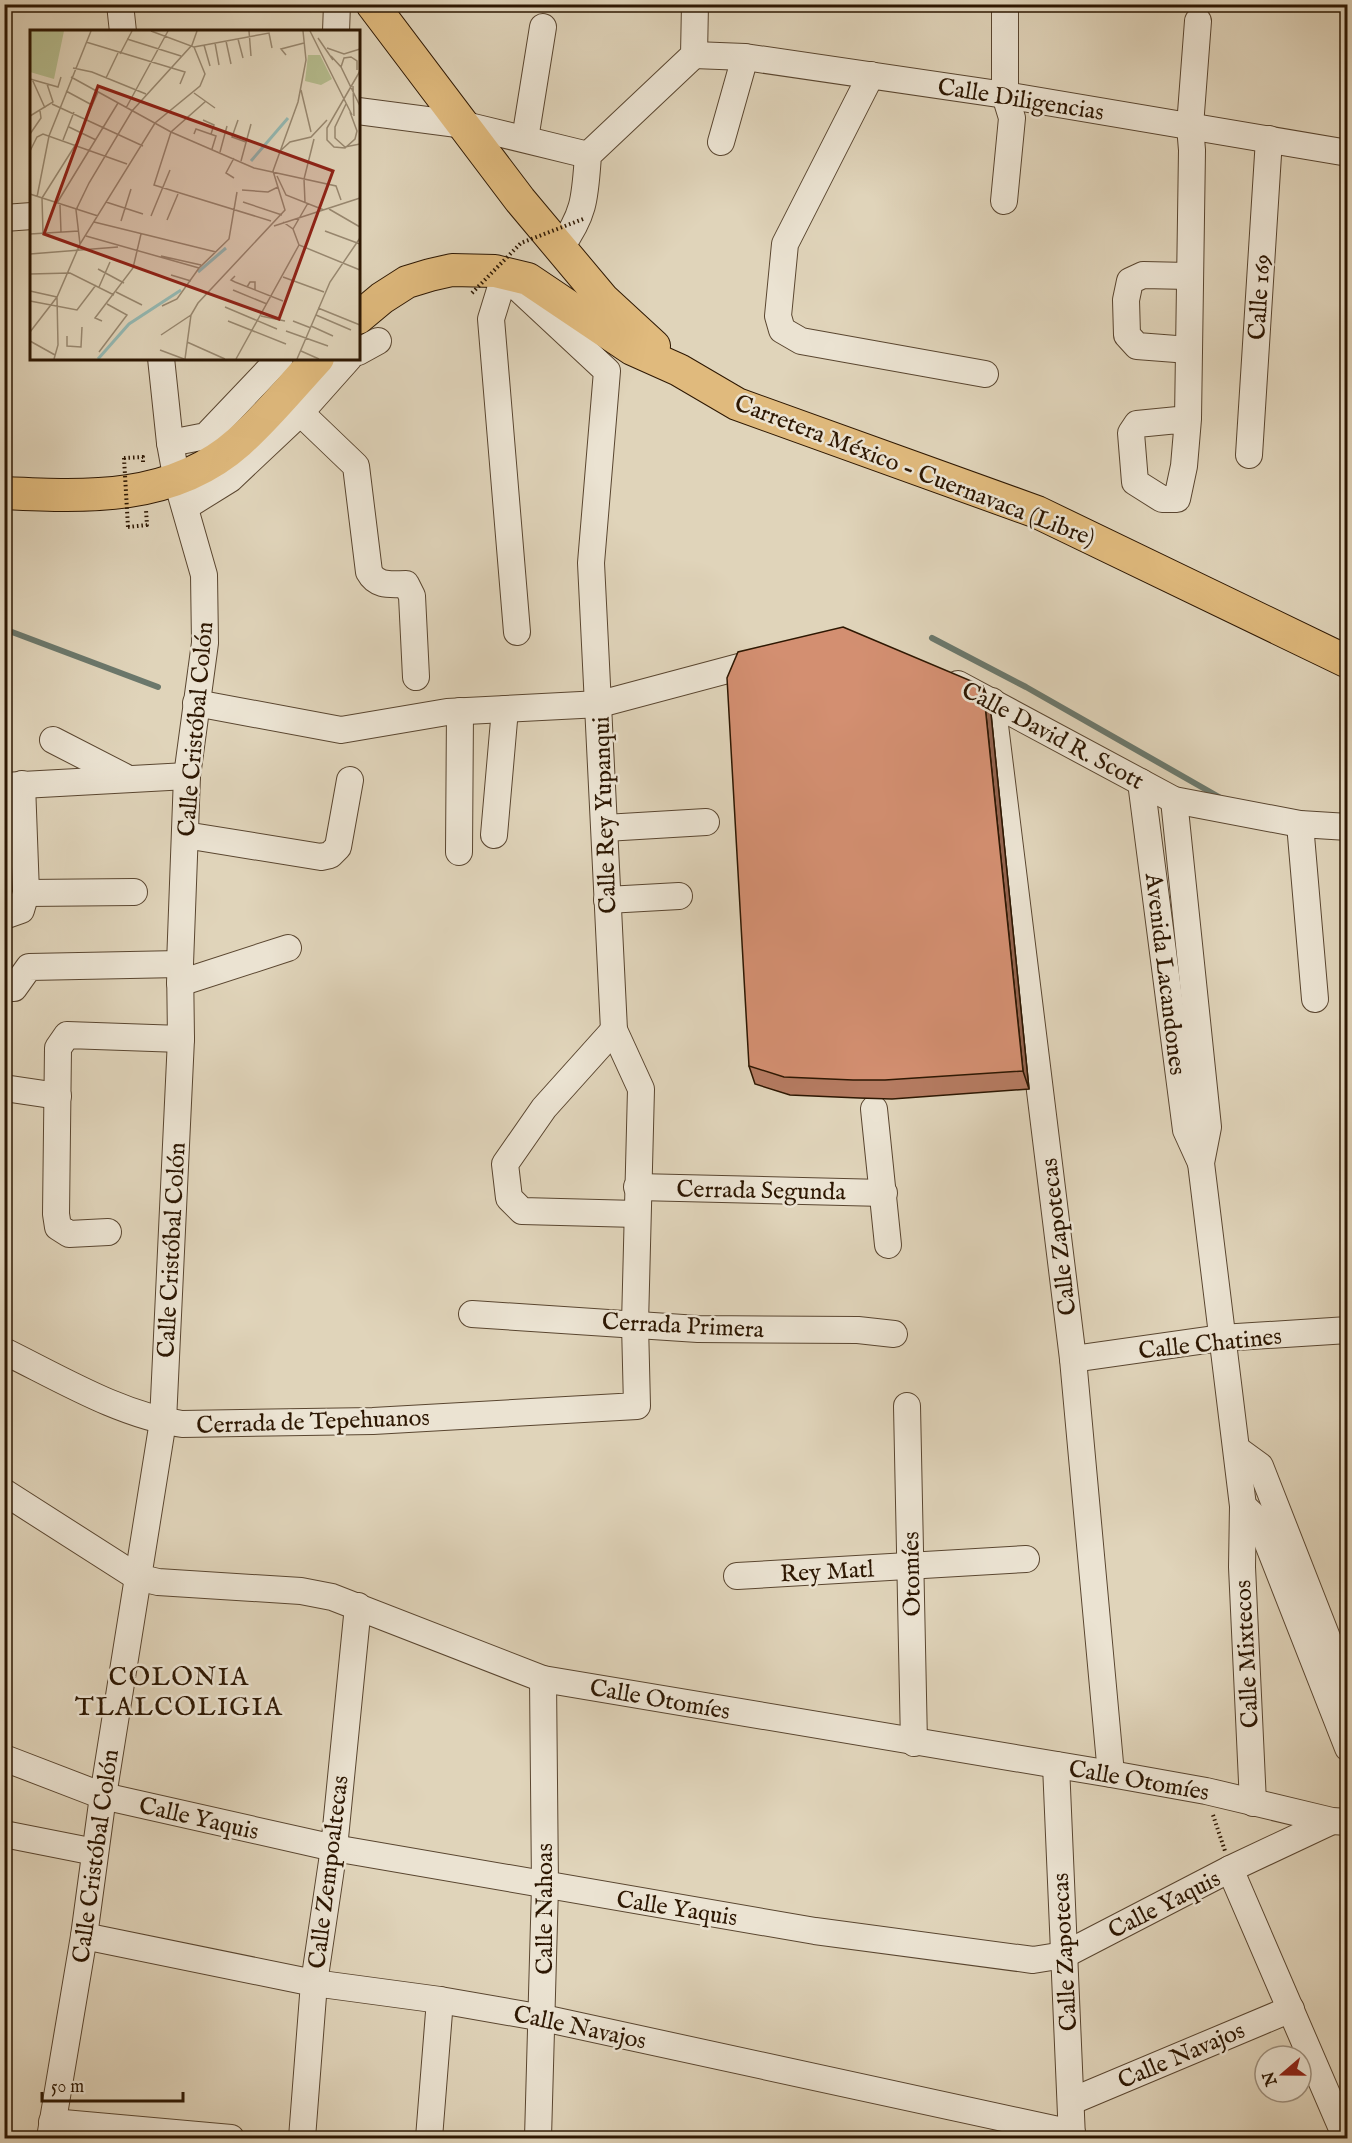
<svg xmlns="http://www.w3.org/2000/svg" width="1352" height="2143" font-family="'IM FELL English',serif">
<style>
.lines{fill:none;stroke-linecap:round;stroke-linejoin:round}
.stream{stroke:#6b786c;stroke-width:6}
.minor-casing{stroke:#5a4630;stroke-width:28}
.major-casing{stroke:#2d1702;stroke-width:34}
.path{stroke:#2d1702;stroke-width:4;stroke-dasharray:1.5 3;stroke-linecap:butt}
.minor{stroke:#ebe3d2;stroke-width:26}
.major{stroke:#e0ba7d;stroke-width:32}
.path-bridge{stroke:#2d1702;stroke-width:4;stroke-dasharray:1.5 3;stroke-linecap:butt}
.wall{fill:#b57b61;stroke:#2d1702;stroke-width:1.5}
.shaded-wall{fill:#94644f;stroke:#2d1702;stroke-width:1.5}
.building{fill:#d38f71;stroke:#2d1702;stroke-width:1.5}
.labels{text-anchor:middle;stroke-width:5;stroke-linejoin:round;paint-order:stroke}
.street-label{font-size:24px;fill:#2d1702;stroke:#ebe3d2}
.neighbourhood-label{font-size:26px;letter-spacing:1.5px;fill:#2d1702;stroke:#ebe3d2}
.inset-river{fill:none;stroke:#94b8b2;stroke-width:3}
.inset-road{fill:none;stroke:#988870;stroke-width:1.5}
.view{fill:#8f2418;fill-opacity:0.15;stroke:#8f2418;stroke-width:3}
.inset-edge{fill:none;stroke:#2d1702;stroke-width:3}
</style>
<rect width="100%" height="100%" fill="#e0d4ba"/>
<filter id="stains"><feTurbulence type="fractalNoise" baseFrequency=".00333" numOctaves="4"/><feColorMatrix values="0 0 0 0 .2 0 0 0 0 .09 0 0 0 0 .02 0 0 0 .5 -.17"/></filter>
<radialGradient id="worn" r=".72"><stop offset=".6" stop-color="#630" stop-opacity="0"/><stop offset="1" stop-color="#630" stop-opacity=".3"/></radialGradient>
<g class="lines">
<!-- stream -->
<g class="stream">
<path d="M4,629L158,687"/>
<path d="M932,638L1026,687L1219,797"/>
<path d="M1343,850L1348,852"/>
</g>
<defs>
<g id="minor">
<path d="M120,4L123,32"/>
<path d="M336,32L337,4"/>
<path d="M694,55L745,57L1005,95L1348,153"/>
<path d="M871,75L785,244L778,316L782,330L801,341L985,374"/>
<path d="M358,111L465,125L588,155"/>
<path d="M525,139L543,27"/>
<path d="M721,142L745,57"/>
<path d="M1004,201L1012,118L1005,95V4"/>
<path d="M4,218L32,216"/>
<path d="M560,248C585,214 585,197 588,155L694,55L695,4"/>
<path d="M503,280L491,319L517,632"/>
<path d="M1189,350L1137,346L1127,335L1126,300L1130,281L1143,275L1189,276"/>
<path d="M358,352L378,341"/>
<path d="M284,397L356,466L369,572C377,587 391,584 406,584L412,596L416,677"/>
<path d="M1188,419L1137,424L1131,433L1135,482L1162,499H1177L1184,466L1188,419L1192,150L1190,126L1198,21"/>
<path d="M170,443L206,436L280,358"/>
<path d="M1249,455L1269,139"/>
<path d="M185,507L230,479L300,413L349,358"/>
<path d="M958,684L1174,800L1300,824L1348,827"/>
<path d="M992,701L1073,1359L1111,1774"/>
<path d="M196,703L341,730L447,712L600,704L765,660"/>
<path d="M53,740L125,777"/>
<path d="M1141,782L1186,1130L1201,1163"/>
<path d="M4,786L187,776"/>
<path d="M1174,800L1208,1127L1201,1163L1243,1506L1242,1567L1253,1803"/>
<path d="M1300,824L1315,999"/>
<path d="M605,828L706,822"/>
<path d="M185,835L321,857L330,855L338,847L350,780"/>
<path d="M494,835L505,709"/>
<path d="M459,852L460,711"/>
<path d="M26,893L134,892"/>
<path d="M607,900L679,896"/>
<path d="M4,916L21,910L26,893L22,784"/>
<path d="M180,983L288,948"/>
<path d="M4,988H14L29,967L180,964"/>
<path d="M614,1030L544,1108L505,1164L509,1198L522,1211L637,1214"/>
<path d="M4,1088L58,1096"/>
<path d="M874,1109L888,1245"/>
<path d="M637,1187L884,1193"/>
<path d="M108,1232L69,1234L58,1227L56,1214L58,1048L67,1035L181,1039"/>
<path d="M472,1314L698,1329L858,1330L894,1334"/>
<path d="M4,1351C61,1379 120,1415 182,1424L373,1421L637,1406L635,1324L641,1089L614,1030L591,563L607,371L519,289L506,282"/>
<path d="M1073,1359L1221,1338L1348,1330"/>
<path d="M907,1406L914,1743"/>
<path d="M1238,1450L1260,1466L1348,1691"/>
<path d="M4,1492L137,1577L158,1582L301,1591L332,1597L543,1679L1111,1774L1206,1791L1332,1821L1348,1822"/>
<path d="M1243,1506L1259,1521L1348,1748"/>
<path d="M737,1576L1026,1559"/>
<path d="M4,1758L103,1796L334,1848L815,1931L1033,1960L1064,1955L1230,1869L1332,1821"/>
<path d="M1056,1765L1072,2138"/>
<path d="M4,1834L95,1852"/>
<path d="M1230,1869L1346,2138"/>
<path d="M84,1936L314,1983L440,2000L543,2018L1072,2133"/>
<path d="M1072,2101L1291,2009"/>
<path d="M52,2122L231,2138"/>
<path d="M50,2138L84,1936L103,1796L163,1421L181,1039L180,964L187,776L205,643L204,575L177,481L170,443L161,358"/>
<path d="M302,2138L314,1983L334,1848L358,1606"/>
<path d="M429,2138L440,2000"/>
<path d="M538,2138L545,1886L543,1679"/>
</g>
<g id="major">
<path d="M372,4L520,200L603,299L654,346"/>
<path d="M358,318L382,298L407,282L430,275L452,270L495,271L528,279L632,349L679,370L737,404L1037,512L1348,662"/>
<path d="M4,493C87,497 173,501 239,442C268,416 292,386 318,358"/>
</g>
</defs>
<!-- minor casing -->
<use href="#minor" class="minor-casing"/>
<!-- major casing -->
<use href="#major" class="major-casing"/>
<!-- path -->
<g class="path">
<path d="M124,458L143,457V464"/>
<path d="M128,527L147,525L146,510"/>
<path d="M1213,1815L1225,1851"/>
</g>
<!-- minor -->
<use href="#minor" class="minor"/>
<!-- major -->
<use href="#major" class="major"/>
<!-- path-bridge -->
<g class="path-bridge">
<path d="M472,293L521,243L583,219"/>
<path d="M124,458L128,527"/>
</g>
</g>
<!-- wall -->
<path class="wall" d="M990,704L1029,1089L892,1099L859,1098L790,1095L755,1084L749,1066Z"/>
<!-- shaded-wall -->
<path class="shaded-wall" d="M983,686L990,704L1029,1089L1023,1071Z"/>
<!-- building -->
<path class="building" d="M843,627L983,686L1023,1071L885,1080H853L784,1077L749,1066L727,678L738,652Z"/>
<g class="labels">
<!-- street labels -->
<g class="street-label">
<text transform="translate(1021 99) rotate(9)" y="8">Calle Diligencias</text>
<text transform="translate(1259 297) rotate(-86)" y="8">Calle 169</text>
<text transform="translate(915 470) rotate(21)" y="8">Carretera México - Cuernavaca (Libre)</text>
<text transform="translate(195 729) rotate(-85)" y="8">Calle Cristóbal Colón</text>
<text transform="translate(1053 735) rotate(28)" y="8">Calle David R. Scott</text>
<text transform="translate(604 815) rotate(-92)" y="8">Calle Rey Yupanqui</text>
<text transform="translate(1166 974) rotate(83)" y="8">Avenida Lacandones</text>
<text transform="translate(761 1190) rotate(1)" y="8">Cerrada Segunda</text>
<text transform="translate(1058 1237) rotate(-97)" y="8">Calle Zapotecas</text>
<text transform="translate(171 1250) rotate(-87)" y="8">Calle Cristóbal Colón</text>
<text transform="translate(683 1325) rotate(3)" y="8">Cerrada Primera</text>
<text transform="translate(1210 1343) rotate(-6)" y="8">Calle Chatines</text>
<text transform="translate(313 1421) rotate(-2)" y="8">Cerrada de Tepehuanos</text>
<text transform="translate(827 1571) rotate(-3)" y="8">Rey Matl</text>
<text transform="translate(911 1574) rotate(-91)" y="8">Otomíes</text>
<text transform="translate(1246 1654) rotate(-93)" y="8">Calle Mixtecos</text>
<text transform="translate(660 1699) rotate(10)" y="8">Calle Otomíes</text>
<text transform="translate(1139 1780) rotate(10)" y="8">Calle Otomíes</text>
<text transform="translate(199 1818) rotate(13)" y="8">Calle Yaquis</text>
<text transform="translate(95 1856) rotate(-82)" y="8">Calle Cristóbal Colón</text>
<text transform="translate(328 1872) rotate(-83)" y="8">Calle Zempoaltecas</text>
<text transform="translate(1164 1904) rotate(-27)" y="8">Calle Yaquis</text>
<text transform="translate(677 1908) rotate(9)" y="8">Calle Yaquis</text>
<text transform="translate(544 1909) rotate(-90)" y="8">Calle Nahoas</text>
<text transform="translate(1064 1952) rotate(-93)" y="8">Calle Zapotecas</text>
<text transform="translate(580 2027) rotate(12)" y="8">Calle Navajos</text>
<text transform="translate(1181 2055) rotate(-23)" y="8">Calle Navajos</text>
</g>
<!-- neighbourhood labels -->
<g class="neighbourhood-label">
<text x="179" y="1685">COLONIA<tspan x="179" dy="30">TLALCOLIGIA</tspan></text>
</g>
</g>
<!-- overview -->
<g transform="translate(30 30)">
<rect width="330" height="330" fill="#e0d4ba"/>
<path d="M0,1H34L24,49L0,42ZM278,25H290L302,49L291,55L275,51Z" fill="#b5bc8e"/>
<path class="inset-river" d="M221,131L258,88M168,242L196,218M68,329L99,294L151,260"/>
<path class="inset-road" d="M219,1L221,26M280,1L322,85M288,8L303,30M97,9L151,26M208,9L213,28M196,11L201,34M56,12L155,42L150,54M185,13L189,35M174,15L180,36M164,17L239,3L242,18M297,18L314,24L330,19M90,24L102,1M256,25L251,19L274,13M301,26L311,37L330,76M311,37L314,28L321,27L327,31V40M43,38L62,42L116,64M41,47L141,102L224,138L306,156L311,170M330,47V66M76,48L88,23M0,49L28,57L31,47M2,49L15,78M323,56L324,86M271,60L281,102M36,61L62,75M164,63L185,78M176,71L141,102L124,155L241,191M22,74L113,116M316,74L305,97V108L315,117L330,114M96,78L138,1M320,82L327,101L325,109L315,118L304,117L297,110V98L330,41M0,86L23,72L17,54M56,89L68,62M173,90L184,95L181,104M208,90L202,107L216,112M39,97L66,110M0,104L11,88L10,81M164,104L166,99L186,106L182,119M33,110L44,82M0,121L7,107L13,104L97,134M190,122L197,96M249,122L260,112L281,107L297,90M211,131L221,94M247,146L256,165L294,180M204,148L196,143L204,128M212,160L238,162L248,157M0,164L68,186M7,167L19,106L61,1M76,172L113,184M213,172L252,185M275,172L274,149L284,109M27,173L88,73M30,175L31,202M299,179L330,197M121,186L140,140M137,190L148,164M91,191L101,159M64,192L186,222M253,192L263,199L269,215L330,240M244,196L330,168M263,199L278,173M295,201L330,214M13,203L12,168L46,114M0,204L49,201M56,206L169,238M50,214L46,180L59,153L102,81L162,15L167,1M0,224L88,217M131,226L171,235M68,239L94,253M0,244L40,243L84,265M141,245L161,251M205,246L201,250L205,252L253,271M253,247L294,262M69,257L80,232M217,257L220,252H225V260M203,260L237,274M0,261L27,267M86,262L112,275M0,271L47,280L66,255M132,276L147,269L169,238L199,209L207,162M195,277L247,299M288,278L330,295M286,285L321,300M231,286L255,291M72,291L65,288L103,238L111,204M198,291L256,314M263,291L281,298M281,296L303,306M256,301L298,316M0,302L27,267L50,214L125,93L170,56L175,44L164,17L121,1M131,305L161,285M37,306V316L51,317L52,297M0,311L25,325M157,312L195,329M130,320L154,329M271,321L289,329M69,322L97,285L77,274M24,329L28,315L27,267M155,329L161,285L168,273L255,180L243,141L268,72L276,30L273,1M206,329L269,215M267,329L300,252L330,208"/>
<path class="view" d="M68,56L303,141L249,289L14,204Z"/>
<rect width="330" height="330" class="inset-edge"/>
</g>
<!-- margin -->
<rect width="1352" height="2143" fill="none" stroke="#e0d4ba" stroke-width="24"/>
<rect x="6" y="6" width="1340" height="2131" fill="none" stroke="#2d1702" stroke-width="3"/>
<rect x="12" y="12" width="1328" height="2119" fill="none" stroke="#2d1702" stroke-width="1.5"/>
<!-- north arrow -->
<g transform="translate(1283 2074) rotate(250)"><circle r="28" fill="#ebe3d2" stroke="#9f917f" stroke-width="1.5"/>
<path d="M0-4.5L10 22L0 15L-10 22Z" fill="#8f2418"/>
<text y="-9" font-size="16" font-weight="bold" text-anchor="middle" fill="#2d1702">N</text>
</g>
<!-- scale -->
<path d="M42 2092v9h141v-9" fill="none" stroke="#2d1702" stroke-width="3"/>
<text x="51" y="2092" font-size="18" fill="#2d1702" stroke="#ebe3d2" stroke-width="4.5" paint-order="stroke">50 m</text>
<rect width="100%" height="100%" filter="url(#stains)"/>
<rect width="100%" height="100%" fill="url(#worn)"/>
</svg>
